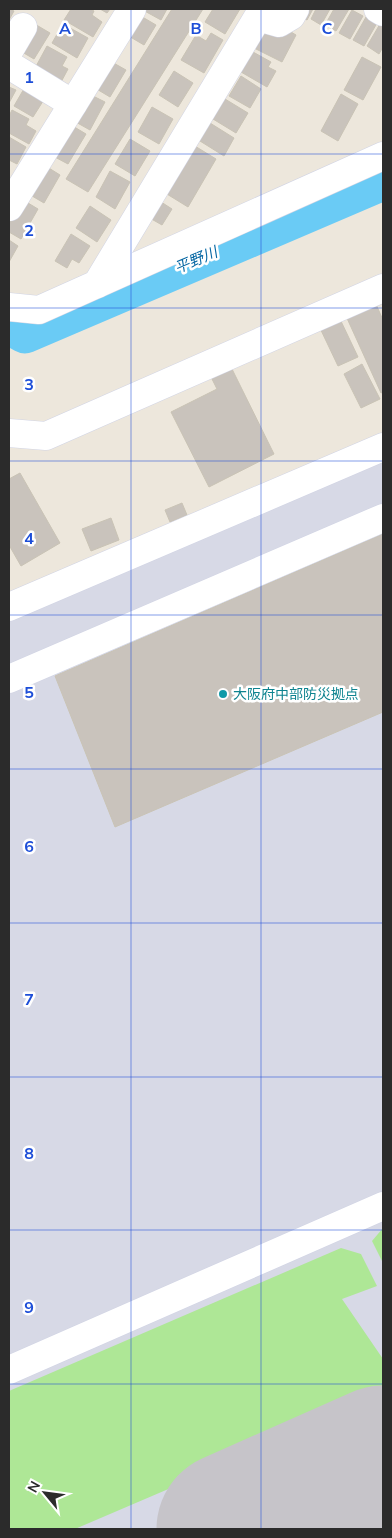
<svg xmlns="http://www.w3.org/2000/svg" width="392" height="1538" font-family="Mulish,'Noto Sans JP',sans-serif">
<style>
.airport{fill:#d7d9e6}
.green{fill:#aee796}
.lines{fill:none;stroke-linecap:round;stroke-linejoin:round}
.river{stroke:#6acbf5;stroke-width:41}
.runway{stroke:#c6c4c9;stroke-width:155}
.building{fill:#c9c3bc;stroke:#c9c3b5}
.minor-casing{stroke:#d1d4e4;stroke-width:29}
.minor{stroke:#fff;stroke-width:28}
.grid{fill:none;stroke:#1d4ed8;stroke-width:1;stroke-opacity:0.55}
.culture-dot{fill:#0f9aa8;stroke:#fff;stroke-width:2}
.labels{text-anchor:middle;stroke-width:5;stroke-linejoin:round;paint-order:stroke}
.culture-label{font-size:14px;fill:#0d838f;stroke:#fff;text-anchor:start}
.water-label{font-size:15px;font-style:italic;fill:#0667a3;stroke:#fff}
.grid-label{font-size:16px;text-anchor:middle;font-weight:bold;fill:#1d4ed8;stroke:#fff;stroke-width:5;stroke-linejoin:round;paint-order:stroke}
</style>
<rect width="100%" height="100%" fill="#ede7dc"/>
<!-- airport -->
<path class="airport" d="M383,456V1529H9V617Z"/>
<!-- green -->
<g class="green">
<path d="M383,1228V1263L372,1241Z"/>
<path d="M341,1248L361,1254L377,1286L342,1299L383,1359V1397L75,1529H9V1391Z"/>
</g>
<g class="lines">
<!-- river -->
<path class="river" d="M9,324L25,333L383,180"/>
<!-- runway -->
<path class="runway" d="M234,1529L383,1463"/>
</g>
<!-- building -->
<g class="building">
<path d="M9,9L14,11L9,20Z"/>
<path d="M71,9H90L94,11L92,15L102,22L93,37L64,20Z"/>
<path d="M100,9H110L107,13Z"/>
<path d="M141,9H167L161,20Z"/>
<path d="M172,9H203L88,192L66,179Z"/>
<path d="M213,9H240L225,34L205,22Z"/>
<path d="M300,9H313L307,20L297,14Z"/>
<path d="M316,9H330L321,25L311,19Z"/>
<path d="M334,9H349L336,31L325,25Z"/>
<path d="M352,10L363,16L350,39L339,33Z"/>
<path d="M139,15L156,25L144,45L127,35Z"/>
<path d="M366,17L377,23L364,46L353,40Z"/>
<path d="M33,23L50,33L34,59L17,49Z"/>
<path d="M63,24L88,38L77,58L52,43Z"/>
<path d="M380,24L383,26V47L379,54L367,46Z"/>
<path d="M265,28L286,29L296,35L282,62L254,48Z"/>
<path d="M211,33L223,40L204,73L181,60L196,35L206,41Z"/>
<path d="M47,46L67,57L62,66L68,69L60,84L34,70Z"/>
<path d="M253,52L271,62L268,67L276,71L267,87L241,72Z"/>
<path d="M362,57L381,67L363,100L344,90Z"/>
<path d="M110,61L126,70L110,97L95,88Z"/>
<path d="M174,71L193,83L178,107L159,95Z"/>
<path d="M241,76L261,89L250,108L229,96Z"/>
<path d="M9,87L16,90L9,103Z"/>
<path d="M25,87L45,98L33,117L14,106Z"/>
<path d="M89,94L105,102L90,130L74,121Z"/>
<path d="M341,94L358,104L338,141L321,131Z"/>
<path d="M225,99L248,113L236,133L213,119Z"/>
<path d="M152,107L173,119L159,144L138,132Z"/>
<path d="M12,110L29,119L26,125L36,131L29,144L9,133V116Z"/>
<path d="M210,123L234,138L224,156L200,141Z"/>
<path d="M71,125L86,134L68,164L53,156Z"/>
<path d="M9,137L26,147L17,164L9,160Z"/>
<path d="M130,139L150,151L135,176L115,164Z"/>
<path d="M190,143L216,159L188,207L162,191Z"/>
<path d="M44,165L60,175L44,203L27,193Z"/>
<path d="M110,171L130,182L115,209L96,197Z"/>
<path d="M23,200L38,209L21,239L9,232V224Z"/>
<path d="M158,200L172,209L162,225L148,217Z"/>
<path d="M90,206L111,220L97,242L76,228Z"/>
<path d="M71,234L90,246L79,263L72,259L67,268L55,261Z"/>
<path d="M9,240L18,246L9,262Z"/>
<path d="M375,302L383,320V392L381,393L346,316Z"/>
<path d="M339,317L358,357L338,366L319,326Z"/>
<path d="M362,364L380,399L361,408L344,374Z"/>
<path d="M231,367L274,454L209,487L171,412L217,389L211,377Z"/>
<path d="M20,473L60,543L21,566L9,545V479Z"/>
<path d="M182,503L187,515L170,522L165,510Z"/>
<path d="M111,518L119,540L91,551L82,529Z"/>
<path d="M383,534V712L115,827L55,676Z"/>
</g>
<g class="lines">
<defs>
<g id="minor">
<path d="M378,9L383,12"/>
<path d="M9,51L23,27"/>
<path d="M9,65L73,104"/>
<path d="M9,207L132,9"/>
<path d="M97,284L258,17L279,23L291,16L295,9"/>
<path d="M9,307L39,310L383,156"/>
<path d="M9,433L46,436L383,288"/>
<path d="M9,607L383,447"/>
<path d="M9,679L383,518"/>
<path d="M9,1370L383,1206"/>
</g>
</defs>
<!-- minor casing -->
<use href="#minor" class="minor-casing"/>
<!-- minor -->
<use href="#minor" class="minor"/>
</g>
<!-- grid -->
<path class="grid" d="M131,9V1529M261,9V1529M9,154H383M9,308H383M9,461H383M9,615H383M9,769H383M9,923H383M9,1077H383M9,1230H383M9,1384H383"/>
<!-- markers -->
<circle class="culture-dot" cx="223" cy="694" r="5"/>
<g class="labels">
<!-- culture labels -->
<g class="culture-label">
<text x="233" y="699">大阪府中部防災拠点</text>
</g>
<!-- water labels -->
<g class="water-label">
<text transform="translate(196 260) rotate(-23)" y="5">平野川</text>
</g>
</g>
<g class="grid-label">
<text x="65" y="34">A</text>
<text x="196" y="34">B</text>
<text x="327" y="34">C</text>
<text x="29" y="83">1</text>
<text x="29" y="236">2</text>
<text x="29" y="390">3</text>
<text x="29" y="544">4</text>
<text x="29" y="698">5</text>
<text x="29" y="852">6</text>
<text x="29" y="1005">7</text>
<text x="29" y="1159">8</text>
<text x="29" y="1313">9</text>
</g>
<!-- border -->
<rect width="392" height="1538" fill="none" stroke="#2b2b2b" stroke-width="20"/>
<!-- north arrow -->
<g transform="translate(45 1493) rotate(299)" stroke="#ffffff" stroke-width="4" paint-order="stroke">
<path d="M0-4L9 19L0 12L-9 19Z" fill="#2b2b2b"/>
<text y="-8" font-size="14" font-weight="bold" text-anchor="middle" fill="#2b2b2b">N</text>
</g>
</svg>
